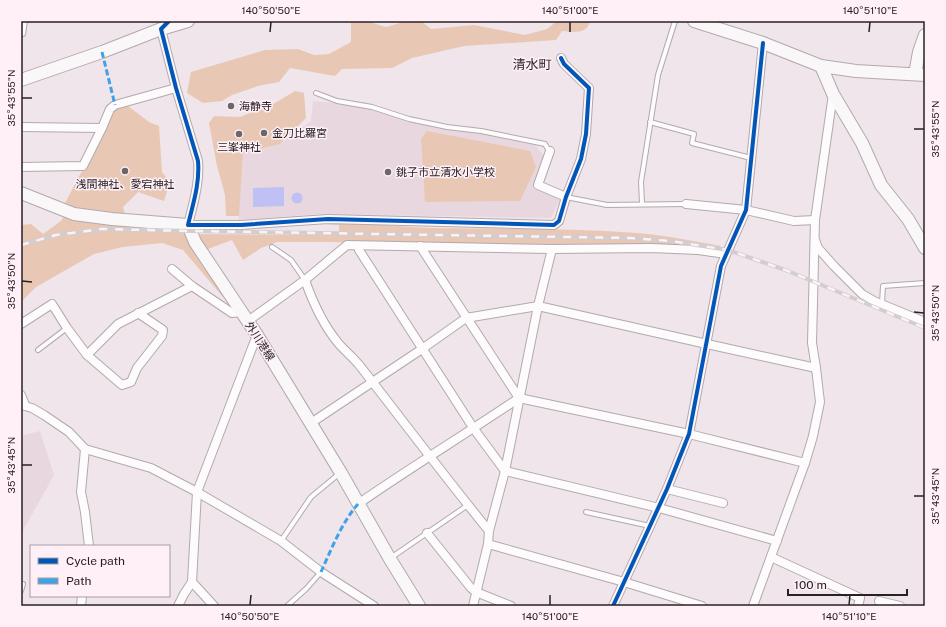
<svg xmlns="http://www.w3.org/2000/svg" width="946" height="627" font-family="'Public Sans','Noto Sans JP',sans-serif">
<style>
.built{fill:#e9d7df}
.green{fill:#e8c8b5}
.water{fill:#bfc0f3}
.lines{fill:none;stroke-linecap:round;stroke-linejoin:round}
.lane-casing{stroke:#b1aaae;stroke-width:6}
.street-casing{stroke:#b1aaae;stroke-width:10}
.secondary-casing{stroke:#b1aaae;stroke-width:14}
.lane{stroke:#fdfbfc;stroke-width:4}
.street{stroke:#fdfbfc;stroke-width:8}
.secondary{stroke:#faf7f8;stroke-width:12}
.rail-casing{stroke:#d1ced0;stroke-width:4}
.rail{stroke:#fef0f6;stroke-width:2.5;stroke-dasharray:8;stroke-linecap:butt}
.quiet{stroke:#3ea2eb;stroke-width:3;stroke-dasharray:6 3;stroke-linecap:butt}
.cycleway-casing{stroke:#fef0f6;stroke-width:6}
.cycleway{stroke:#0057b8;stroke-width:4}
.ticks{fill:none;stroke:#272124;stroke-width:1.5}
.poi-dot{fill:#6d6669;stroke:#fef0f6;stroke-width:1.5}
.labels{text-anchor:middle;stroke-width:3;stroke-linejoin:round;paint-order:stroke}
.poi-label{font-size:11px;fill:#272124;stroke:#fef0f6;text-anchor:start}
.street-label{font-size:11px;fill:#272124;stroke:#fef0f6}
.quarter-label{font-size:13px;fill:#272124;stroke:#fef0f6}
.neatline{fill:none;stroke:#272124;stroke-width:1.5}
.ticks-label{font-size:10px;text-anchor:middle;fill:#272124}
</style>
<rect width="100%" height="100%" fill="#efe5ea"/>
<!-- built -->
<g class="built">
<path d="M313,101L337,103L372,109L409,122L481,133L535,145L544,156L532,188L560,199L551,218L318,214L239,220L237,150L280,144L311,121Z"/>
<path d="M40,431L54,475L21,534V436Z"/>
</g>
<!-- green -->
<g class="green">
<path d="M351,21H366L386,27L407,21H421L431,29L474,25L525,35L547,29L557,21H590C587,35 573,32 562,31L556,40L464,46L412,58L392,68L342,69L335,76L290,68L279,82L258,86L232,95L222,101L203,103L187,93L191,72L265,50L298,49L314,55L329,54L351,42Z"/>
<path d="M295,91L304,93L306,118L280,144L243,153L239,216H226L225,195L217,166L209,123L214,116L240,117L275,103Z"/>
<path d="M124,103L149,122L159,126L162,172L170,182L164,201L138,192L123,207L128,225L180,229L184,234L339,235V225L326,224V223C361,222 396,227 431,228C500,229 569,228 637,233C665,235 693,241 721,246L720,247L496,246L329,242H277L261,248L243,260L232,240L208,249L198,236L224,290L223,297L183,250L162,243L123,247L94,254L36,287L21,302V225L31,224L43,234L61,221L64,216L82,209L71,207L69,204L64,205L83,169L109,114Z"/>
<path d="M427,131L530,151L536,167L520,201L425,202L421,139Z"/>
</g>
<!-- water -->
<g class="water">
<path d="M284,187V206L253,207V188Z"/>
<circle cx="297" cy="198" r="5.5"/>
</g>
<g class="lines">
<defs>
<g id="lane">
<path d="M21,34H23L25,21"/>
<path d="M316,93L337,101L372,107L409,119L447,127L481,131L545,144L549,151"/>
<path d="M650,122L694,134L692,143L751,158"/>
<path d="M566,197L607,205L686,204"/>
<path d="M642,203L641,182L658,75L675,21"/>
<path d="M272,247L291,260L305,280"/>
<path d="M882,304L883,286L925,283"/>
<path d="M38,350L67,328"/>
<path d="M586,512L650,526"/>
<path d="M281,541L311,497L340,473"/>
<path d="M392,557L468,505"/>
<path d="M21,591L23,584"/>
<path d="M287,606L306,589L321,572"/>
</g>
<g id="street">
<path d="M163,26L161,29L176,88L198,161C200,183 193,204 188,225H241L328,219L554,225L559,221L566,197L581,159L586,134L589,88L564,64L561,58"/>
<path d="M21,127L102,128L110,109L115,105L176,88"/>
<path d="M550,151L538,185L566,197"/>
<path d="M21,167L83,166L102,128"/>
<path d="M686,204L746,210L794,221L815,220"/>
<path d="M815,240L818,248L834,266L862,294L874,301L925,322"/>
<path d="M358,246L359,250L474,429L505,471L659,508L777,541"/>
<path d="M420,246L519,398L689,434L805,463"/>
<path d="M172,269L192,286L232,313L241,312"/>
<path d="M305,280C313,303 323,325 339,344C346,352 354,358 360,366C403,421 445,477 489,531"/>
<path d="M248,321L305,280L347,245L552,249L651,248L698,250L726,254"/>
<path d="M21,324L52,304L67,328L87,355L122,385L131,382L137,368L162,336L163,330L138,313"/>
<path d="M87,355L118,324L192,286"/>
<path d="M21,395L25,405"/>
<path d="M21,405L32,408L44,415L69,432L85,449L151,468L197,492L281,541L321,572L374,606"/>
<path d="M311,423L422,349L466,318L538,306L707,344L816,368"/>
<path d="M85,449L81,492L85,512L89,546"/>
<path d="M667,489L723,503"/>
<path d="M358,504C411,467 466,434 519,398"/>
<path d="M427,533L471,588L476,592L511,606"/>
<path d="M488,544L624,582L702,606"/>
<path d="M771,557L860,598L858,606"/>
<path d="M192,582L214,606"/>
<path d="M879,601L900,606"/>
<path d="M81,606L82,596"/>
<path d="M178,606L184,594L192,582L197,492L257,335"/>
<path d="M473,606L488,544L489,531L505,471L538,306L552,249"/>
<path d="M613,606L667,489L689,434L721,266L746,210L763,43"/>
<path d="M753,606L805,463L813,436L820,402L816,368L812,343L815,220L833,94"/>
</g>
<g id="secondary">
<path d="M694,21L763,43L821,66L856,71L925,75"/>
<path d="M821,66L833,94L862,143L881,185L908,219L925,248"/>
<path d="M915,74L919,52L925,35"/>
<path d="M21,80L102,52L161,29L188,21"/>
<path d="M21,193L74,214L112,219L188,225L195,242L257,335L341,473L390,559L419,606"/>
</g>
</defs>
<!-- lane casing -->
<use href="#lane" class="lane-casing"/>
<!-- street casing -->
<use href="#street" class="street-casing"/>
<!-- secondary casing -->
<use href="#secondary" class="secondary-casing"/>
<!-- lane -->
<use href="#lane" class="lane"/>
<!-- street -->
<use href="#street" class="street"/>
<!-- secondary -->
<use href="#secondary" class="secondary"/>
<defs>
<path id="rail" d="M21,245L56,235L102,229L190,231L630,238L671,241L728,250L788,271L925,328"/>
</defs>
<!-- rail casing -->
<use href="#rail" class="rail-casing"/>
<!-- rail -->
<use href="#rail" class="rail"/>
<!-- quiet -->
<g class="quiet">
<path d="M102,52L115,105"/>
<path d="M321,572C331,550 342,522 358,504"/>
</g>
<defs>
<g id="cycleway">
<path d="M169,21L161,29L176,88L198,161C200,183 193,204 188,225H241L328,219L554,225L559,221L566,197L581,159L586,134L589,88L564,64L561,58"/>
<path d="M613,606L667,489L689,434L721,266L746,210L763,43"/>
</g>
</defs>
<!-- cycleway casing -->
<use href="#cycleway" class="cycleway-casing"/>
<!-- cycleway -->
<use href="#cycleway" class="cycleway"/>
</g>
<!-- ticks -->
<path class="ticks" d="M270,32L271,22M570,32V22M869,32L870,22M22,98H32M914,129H924M22,281L32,282M914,312L924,313M22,465H32M914,496H924M250,605L251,595M550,605V595M849,605L850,595"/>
<!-- markers -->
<g class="poi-dot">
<circle cx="231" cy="106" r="4"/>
<circle cx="264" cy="133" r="4"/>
<circle cx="239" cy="134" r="4"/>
<circle cx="125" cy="171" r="4"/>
<circle cx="388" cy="172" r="4"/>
</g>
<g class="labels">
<!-- poi labels -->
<g class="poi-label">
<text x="239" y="110">海静寺</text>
<text x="272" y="137">金刀比羅宮</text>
<text x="239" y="151" text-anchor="middle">三峯神社</text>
<text x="396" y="176">銚子市立清水小学校</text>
<text x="125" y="188" text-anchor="middle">浅間神社、愛宕神社</text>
</g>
<!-- street labels -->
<g class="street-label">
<text transform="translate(260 341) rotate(57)" y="4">外川港線</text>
</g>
<!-- quarter labels -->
<g class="quarter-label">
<text x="532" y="69">清水町</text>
</g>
</g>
<!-- border -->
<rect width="946" height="627" fill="none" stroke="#fef0f6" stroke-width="44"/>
<!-- legend -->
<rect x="30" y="545" width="140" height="52" fill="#fef0f6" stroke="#a89da2"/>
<rect x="38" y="558" width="20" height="6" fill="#0057b8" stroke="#a89da2"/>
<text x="66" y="565" font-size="12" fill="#272124">Cycle path</text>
<rect x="38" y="578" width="20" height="6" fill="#3ea2eb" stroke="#a89da2"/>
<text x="66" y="585" font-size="12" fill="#272124">Path</text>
<!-- scale -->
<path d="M788 589v6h119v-6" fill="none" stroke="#272124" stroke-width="2"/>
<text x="794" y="589" font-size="12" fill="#272124" stroke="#fef0f6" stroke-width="3" paint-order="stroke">100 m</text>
<rect x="22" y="22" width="902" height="583" class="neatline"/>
<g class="ticks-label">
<text x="271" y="14">140°50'50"E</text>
<text x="570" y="14">140°51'00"E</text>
<text x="870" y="14">140°51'10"E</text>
<text transform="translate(11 98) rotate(-90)" y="4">35°43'55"N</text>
<text transform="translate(935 129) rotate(-90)" y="4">35°43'55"N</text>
<text transform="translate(11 281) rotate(-90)" y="4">35°43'50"N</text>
<text transform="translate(935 313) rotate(-90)" y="4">35°43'50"N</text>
<text transform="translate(11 465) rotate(-90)" y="4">35°43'45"N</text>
<text transform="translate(935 496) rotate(-90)" y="4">35°43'45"N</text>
<text x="250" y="620">140°50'50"E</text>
<text x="550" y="620">140°51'00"E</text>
<text x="849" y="620">140°51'10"E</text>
</g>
</svg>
